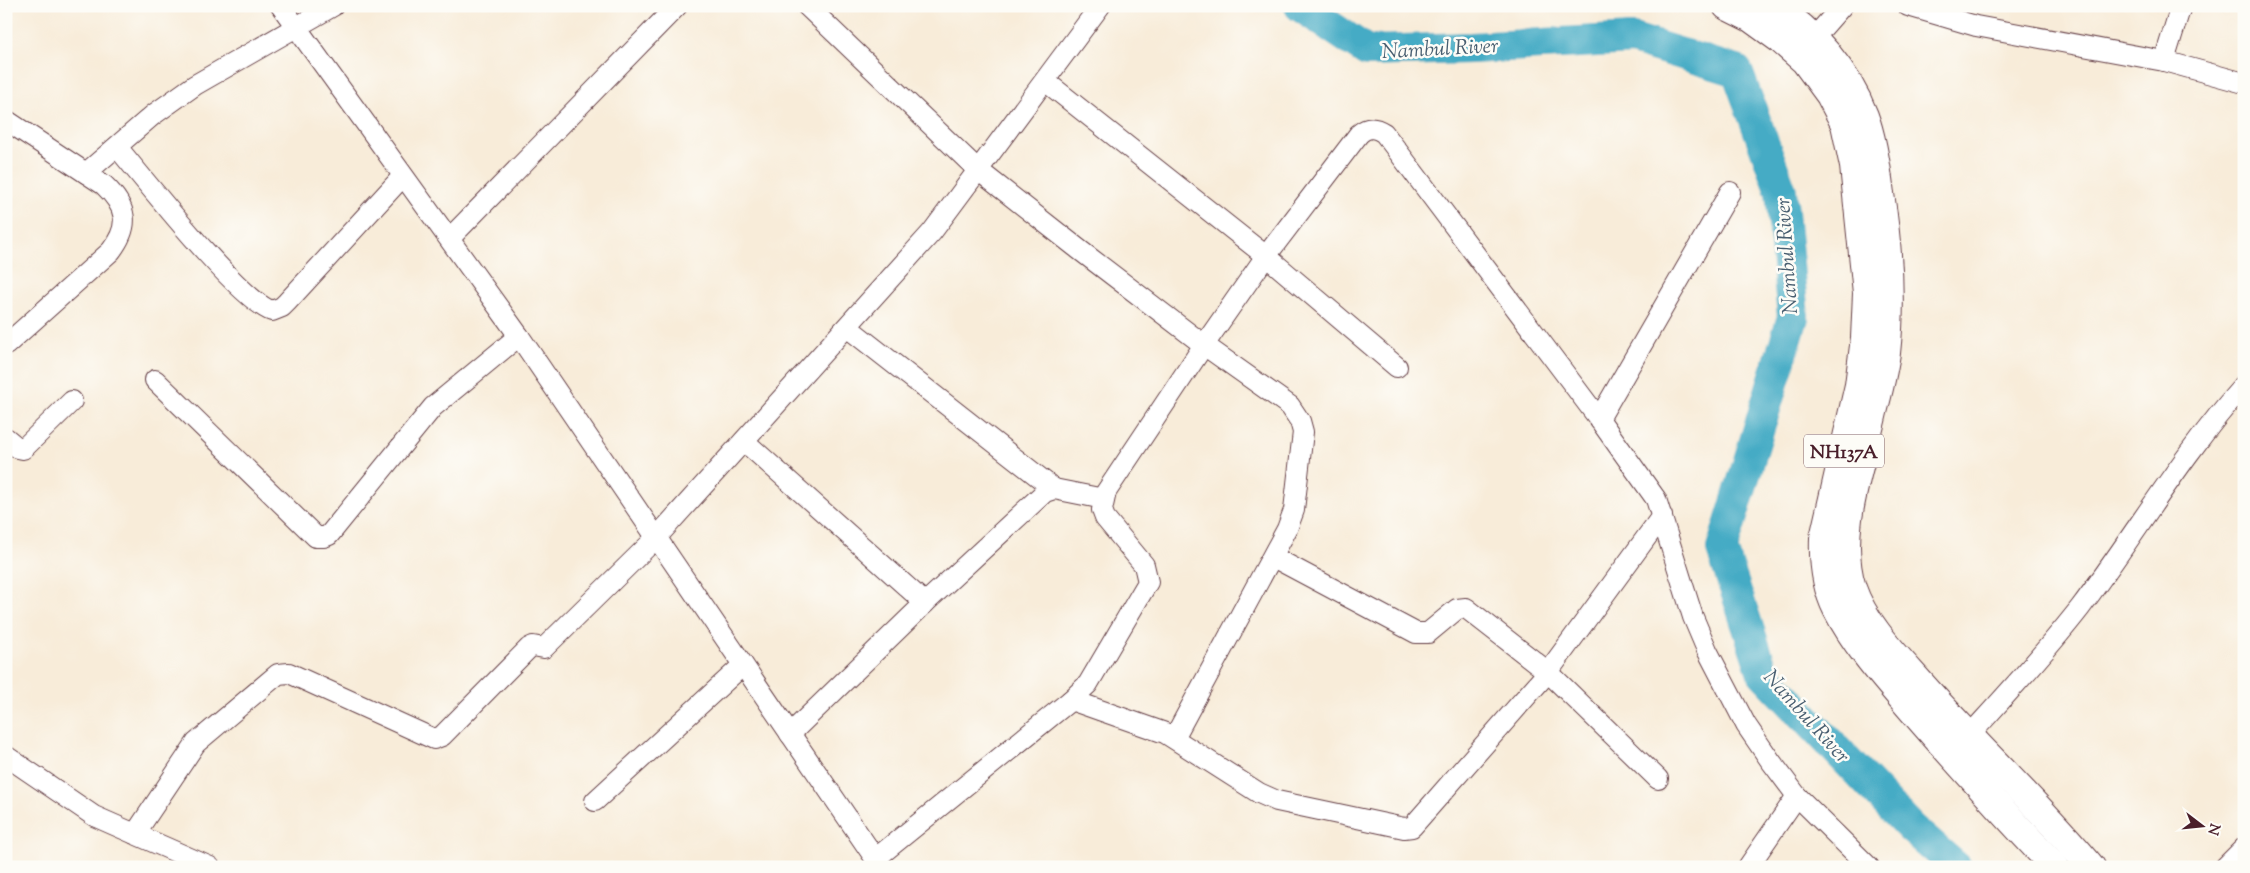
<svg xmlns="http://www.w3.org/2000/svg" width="2250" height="873" font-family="'Sorts Mill Goudy',serif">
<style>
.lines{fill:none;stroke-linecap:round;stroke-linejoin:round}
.river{stroke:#45abc5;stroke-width:32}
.street-casing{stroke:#643e45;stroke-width:22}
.highway-casing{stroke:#643e45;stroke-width:30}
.street{stroke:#fff;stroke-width:20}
.highway{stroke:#fff;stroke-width:28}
.labels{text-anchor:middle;stroke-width:5;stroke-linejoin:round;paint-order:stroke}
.shield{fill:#fdfcf7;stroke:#806168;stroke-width:1}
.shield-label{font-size:19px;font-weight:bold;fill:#4a1f2b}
.water-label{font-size:21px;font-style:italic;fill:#485e70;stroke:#fdfcf7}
</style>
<rect width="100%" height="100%" fill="#fdfcf7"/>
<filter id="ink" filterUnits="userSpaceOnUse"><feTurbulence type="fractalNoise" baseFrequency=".02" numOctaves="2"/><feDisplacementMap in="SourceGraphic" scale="10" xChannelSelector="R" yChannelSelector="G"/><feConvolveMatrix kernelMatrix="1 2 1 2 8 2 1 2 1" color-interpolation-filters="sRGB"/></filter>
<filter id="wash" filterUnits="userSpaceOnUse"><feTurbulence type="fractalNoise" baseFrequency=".0096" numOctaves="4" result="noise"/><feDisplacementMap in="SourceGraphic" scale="20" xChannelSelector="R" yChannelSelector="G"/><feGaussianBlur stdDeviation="1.12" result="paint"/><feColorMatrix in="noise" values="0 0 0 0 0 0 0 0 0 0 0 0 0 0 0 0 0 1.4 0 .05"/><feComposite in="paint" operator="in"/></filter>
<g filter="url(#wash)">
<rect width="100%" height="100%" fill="#f8ecd9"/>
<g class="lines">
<!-- river -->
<path class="river" d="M1300,6L1367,51L1471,48L1633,39L1737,71L1781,191L1793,317L1722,549L1763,673L1911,828L1956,867"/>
</g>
</g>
<g filter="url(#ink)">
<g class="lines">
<defs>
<g id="street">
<path d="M281,6L519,336L881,867"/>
<path d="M807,6L978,170L1081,251L1204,345L1290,406L1300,421L1303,432L1294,510L1287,529L1174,738"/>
<path d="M1908,6L1976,26L2164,61L2244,83"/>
<path d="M1813,39L1842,6"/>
<path d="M2164,61L2181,6"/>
<path d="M1045,81L1266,256L1397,367"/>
<path d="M6,120L104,185C127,207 131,225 111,251L6,345"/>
<path d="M117,147C144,179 240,301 272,311L282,307L287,302L403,176"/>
<path d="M86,173L153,115L195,85L333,6"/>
<path d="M450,238L677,6"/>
<path d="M847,327L1054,489"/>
<path d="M155,380L316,537H324L329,535L433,407L519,336"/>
<path d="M1599,419L1730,192"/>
<path d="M6,438L18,448L23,449L72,401"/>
<path d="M744,441L925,603"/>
<path d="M1273,557L1416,633H1428L1457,609L1466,608L1548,672L1658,779"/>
<path d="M1071,700L1165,733L1259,793L1277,801L1404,828L1412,827L1548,672L1662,516"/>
<path d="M790,734L925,603L1045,492L1054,489L1104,499"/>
<path d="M1968,737C2006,695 2045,653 2080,608C2135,535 2182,454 2244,385"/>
<path d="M6,756L94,816L210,867"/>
<path d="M595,801L743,665"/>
<path d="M135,834L196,743L278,674L289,673L434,739L442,736L529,648L533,646L544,648L656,538L932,232L1100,6"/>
<path d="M875,859L1071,700L1088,684L1148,582L1144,565L1105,518L1102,510L1106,492L1204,345L1266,256L1359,134C1368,126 1375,127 1384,133L1599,419L1656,499L1693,617L1707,650L1746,725L1770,760L1797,796L1869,867"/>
<path d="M1748,867L1797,796"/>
<path d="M2225,867L2244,848"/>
</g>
<g id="highway">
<path d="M1727,6L1751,18L1780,39L1805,61L1830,95L1845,124L1854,166L1867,293L1865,338L1859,385L1824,538C1823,563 1826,587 1837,609C1857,648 1886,679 1914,712C1960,765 2007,816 2055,867"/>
<path d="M1773,6C1813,31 1847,72 1864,116C1873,140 1877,169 1880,194C1888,246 1892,300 1886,353C1883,373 1878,393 1873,412C1861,466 1834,532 1852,588C1864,624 1896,656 1921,684C1977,747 2037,803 2091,867"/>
</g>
</defs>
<!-- street casing -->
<use href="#street" class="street-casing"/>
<!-- highway casing -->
<use href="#highway" class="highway-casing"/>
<!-- street -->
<use href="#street" class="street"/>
<!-- highway -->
<use href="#highway" class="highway"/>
</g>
</g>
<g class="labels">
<!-- shield labels -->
<rect class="shield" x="1804" y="434.5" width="80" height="33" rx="4"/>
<g class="shield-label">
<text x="1844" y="458">NH137A</text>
</g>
<!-- water labels -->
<g class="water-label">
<text transform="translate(1440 48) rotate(-3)" y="7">Nambul River</text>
<text transform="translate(1786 256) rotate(-94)" y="7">Nambul River</text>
<text transform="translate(1807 716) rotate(48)" y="7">Nambul River</text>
</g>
</g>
<!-- margin -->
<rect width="2250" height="873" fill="none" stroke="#fdfcf7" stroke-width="25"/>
<!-- north arrow -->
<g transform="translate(2202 826) rotate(106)" stroke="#fdfcf7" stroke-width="4" paint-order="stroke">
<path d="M0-4L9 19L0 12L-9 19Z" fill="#4a1f2b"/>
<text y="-8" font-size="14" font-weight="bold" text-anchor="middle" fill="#4a1f2b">N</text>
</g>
</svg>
